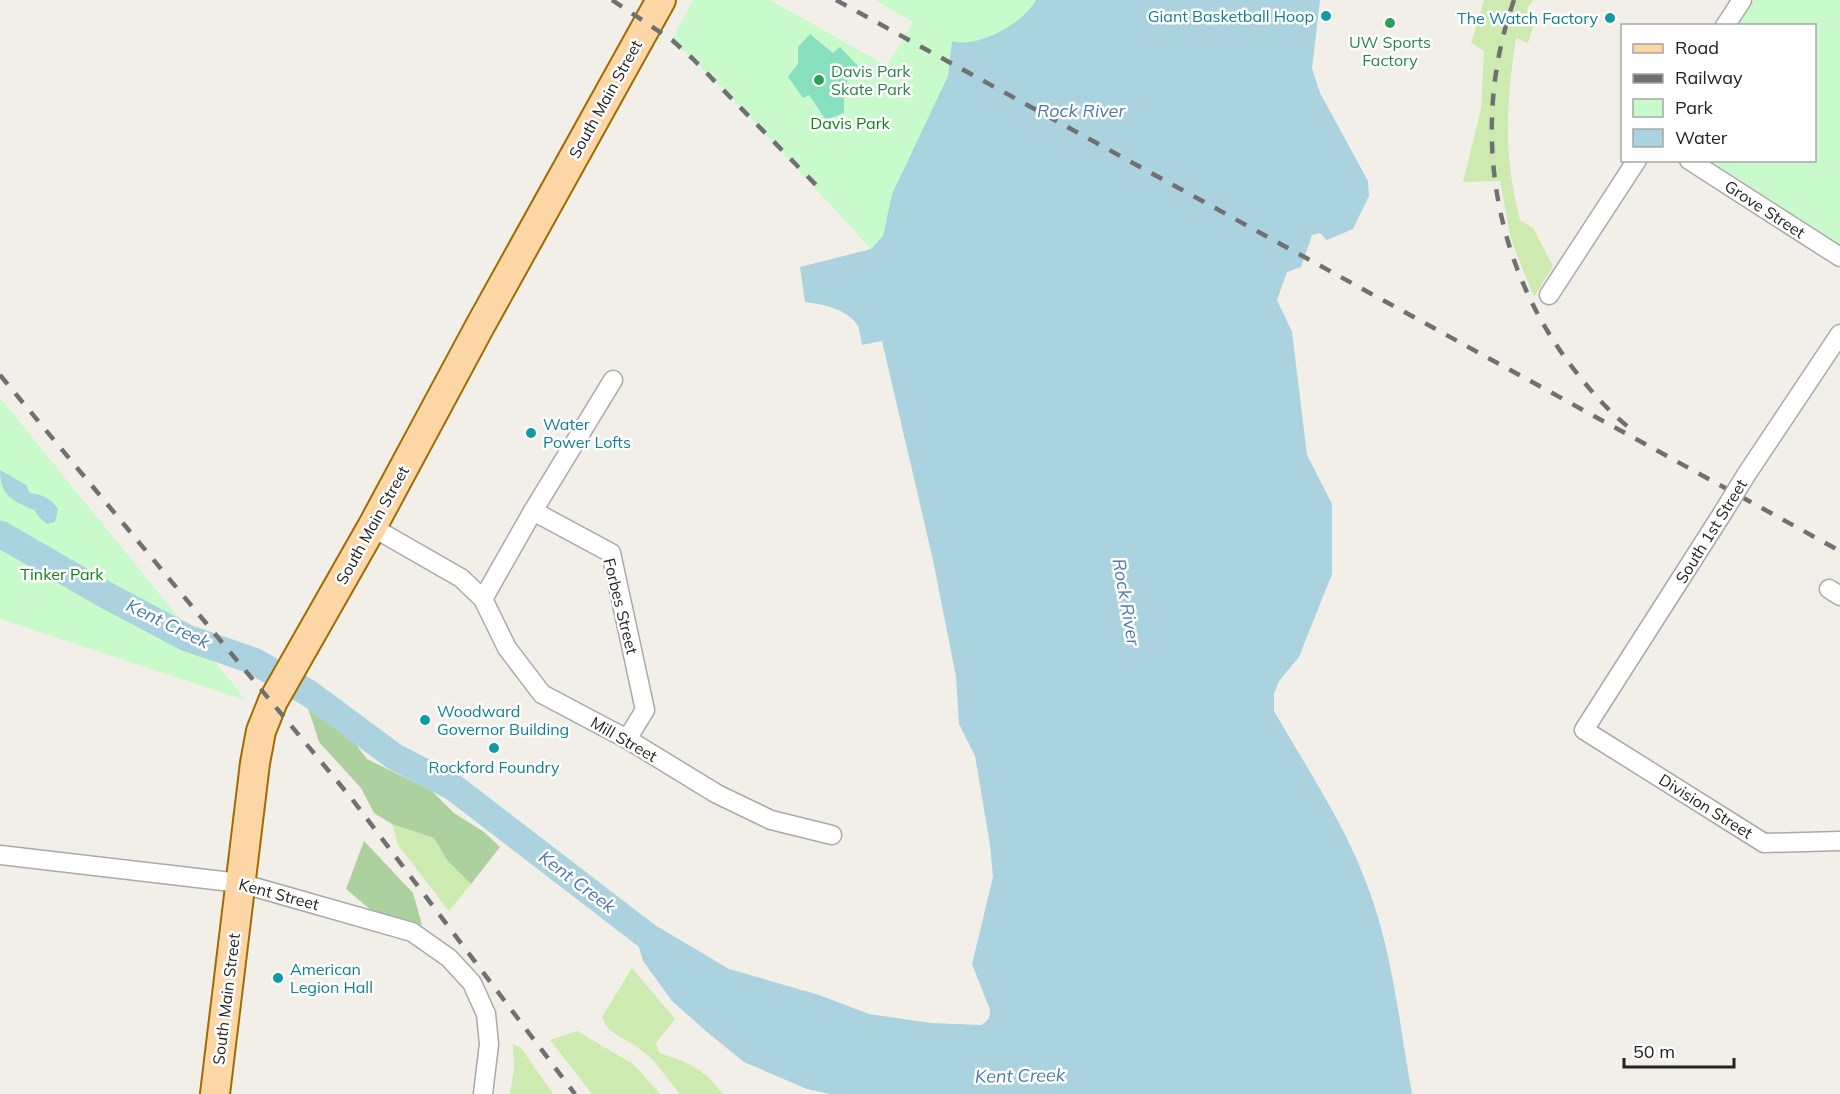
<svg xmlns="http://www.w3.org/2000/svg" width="1840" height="1094" font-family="Mulish,sans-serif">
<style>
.grass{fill:#cdebb0}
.forest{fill:#add19e}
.park{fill:#c8facc}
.pitch{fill:#88e0be}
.water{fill:#aad3df}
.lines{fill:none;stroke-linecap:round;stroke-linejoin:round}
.river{stroke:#aad3df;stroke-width:27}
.street-casing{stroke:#a9a9a9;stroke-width:21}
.primary-casing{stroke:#a06b00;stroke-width:32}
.street{stroke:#fff;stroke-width:18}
.primary{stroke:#fcd6a4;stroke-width:28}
.rail{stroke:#707070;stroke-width:4.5;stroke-dasharray:12 12;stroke-linecap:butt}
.street-bridge-casing{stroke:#a9a9a9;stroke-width:21;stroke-linecap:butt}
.street-bridge{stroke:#fff;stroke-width:18}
.culture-dot{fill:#0f9aa8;stroke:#fff;stroke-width:2}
.leisure-dot{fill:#2e9e5b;stroke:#fff;stroke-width:2}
.labels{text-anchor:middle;stroke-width:5;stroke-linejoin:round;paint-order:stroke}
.culture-label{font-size:16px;fill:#0d838f;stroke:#fff;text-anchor:start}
.leisure-label{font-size:16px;fill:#27864d;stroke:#fff}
.street-label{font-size:16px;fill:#222;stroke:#fff}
.park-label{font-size:16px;fill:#0c8416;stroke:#fff}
.water-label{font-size:18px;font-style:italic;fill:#4a7aab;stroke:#fff}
</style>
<rect width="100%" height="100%" fill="#f2efe9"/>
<!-- grass -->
<g class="grass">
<path d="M1484,0H1533L1527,9L1536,17L1528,43L1516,38C1506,107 1503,151 1520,220L1533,228L1553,266L1534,297L1511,240L1500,181L1463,182L1481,109L1484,51L1471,43Z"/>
<path d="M392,824L434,838L447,860L471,884L449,911L398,845Z"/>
<path d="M632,968L675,1019L656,1043L659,1053C689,1062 704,1069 723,1094H680L652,1059L636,1046L615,1034L606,1026L602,1017Z"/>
<path d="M577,1031L633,1064L660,1094H592L550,1040Z"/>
<path d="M513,1044L521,1048L553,1094H510L514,1068Z"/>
</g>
<!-- forest -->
<g class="forest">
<path d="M308,708L351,738L367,759L432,791L454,813L484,832L500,847L471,884L447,860L434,838L392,824L374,813L361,788L319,742Z"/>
<path d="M364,841L413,893L422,925L378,916L346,889Z"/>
</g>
<!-- park -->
<g class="park">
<path d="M693,0H770L887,66L913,22L875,0H1036C1023,25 980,49 952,42L948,76L892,194L883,236L871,249L724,89L672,40Z"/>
<path d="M1754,0H1840V245L1711,161L1814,160V26L1738,25Z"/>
<path d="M0,398L236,688L245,700L0,619Z"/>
</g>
<!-- pitch -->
<path class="pitch" d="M810,34L833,53L840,47L858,66L848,75L847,84L850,92L844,99V113L826,120L809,95L803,98L788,77L798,64V47Z"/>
<!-- water -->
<g class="water">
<path d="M1036,0H1320L1312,68L1320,93L1368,181L1369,196L1353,229L1327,240L1320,233L1312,235L1301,267L1287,272L1277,300L1292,332L1307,455L1332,504V574L1299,657L1279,681L1274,694V711C1308,770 1348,829 1370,893C1393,956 1400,1028 1412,1094H830L807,1089L744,1062L707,1032L672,1001L643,961L628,909L729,969L819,995L869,1014L931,1023L981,1025C988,1021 990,1018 990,1010L972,964L993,877L990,845L975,756L959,724L956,677L933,560L882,341L862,345C861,340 860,331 858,326C848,309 822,304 805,302L800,267L871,249L883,236L892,194L948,76L952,41C978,49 1024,23 1036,0Z"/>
<path d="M0,470L26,485L30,493C43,495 51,498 58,509L55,522L47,524L40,518L34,510C13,501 0,496 0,470Z"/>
</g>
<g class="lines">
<!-- river -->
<path class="river" d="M0,534L104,594L187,638L254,661L310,694L395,757L453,787L660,946"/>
<defs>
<g id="street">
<path d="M1725,26L1742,0"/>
<path d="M1689,160L1840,257"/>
<path d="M1549,295L1637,160"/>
<path d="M1746,475L1840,334"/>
<path d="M533,511L611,553L645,710L627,739"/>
<path d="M1722,514L1584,730L1764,843L1840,841"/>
<path d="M372,527L461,578L483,599L507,648L542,694L627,739L717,794L771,820L832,835"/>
<path d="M1829,589L1840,596"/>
<path d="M483,599L533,511L613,380"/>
<path d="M0,855L240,883L412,932L449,958L472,983L486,1014L489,1044L483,1094"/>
</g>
<path id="primary" d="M215,1094L255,763L261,731L273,701L372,527L480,326L661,0"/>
</defs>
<!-- street casing -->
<use href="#street" class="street-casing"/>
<!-- primary casing -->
<use href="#primary" class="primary-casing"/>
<!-- street -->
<use href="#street" class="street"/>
<!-- primary -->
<use href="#primary" class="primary"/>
<!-- rail -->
<g class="rail">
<path d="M612,0L672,40L693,59L817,186"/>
<path d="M836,0L1840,551"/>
<path d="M1514,0C1471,122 1491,259 1569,363C1588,388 1609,413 1635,432"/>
<path d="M0,375L352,799L575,1094"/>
</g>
<defs>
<path id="street-bridge" d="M1722,514L1746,475"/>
</defs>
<!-- street-bridge casing -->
<use href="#street-bridge" class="street-bridge-casing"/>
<!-- street-bridge -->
<use href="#street-bridge" class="street-bridge"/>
</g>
<!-- markers -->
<g class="culture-dot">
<circle cx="1326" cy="16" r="6"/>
<circle cx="1610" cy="18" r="6"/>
<circle cx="531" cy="433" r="6"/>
<circle cx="425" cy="720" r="6"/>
<circle cx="494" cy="748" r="6"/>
<circle cx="278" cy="978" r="6"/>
</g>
<g class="leisure-dot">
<circle cx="1390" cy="23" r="6"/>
<circle cx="819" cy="80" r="6"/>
</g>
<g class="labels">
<!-- culture labels -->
<g class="culture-label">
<text x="1314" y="22" text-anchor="end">Giant Basketball Hoop</text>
<text x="1598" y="24" text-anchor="end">The Watch Factory</text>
<text x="543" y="430">Water<tspan x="543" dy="18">Power Lofts</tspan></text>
<text x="437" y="717">Woodward<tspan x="437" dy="18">Governor Building</tspan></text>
<text x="494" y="773" text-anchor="middle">Rockford Foundry</text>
<text x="290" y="975">American<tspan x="290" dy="18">Legion Hall</tspan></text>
</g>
<!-- leisure labels -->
<g class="leisure-label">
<text x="1390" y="48">UW Sports<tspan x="1390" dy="18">Factory</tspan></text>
<text x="831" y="77" text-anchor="start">Davis Park<tspan x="831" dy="18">Skate Park</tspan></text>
</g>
<!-- street labels -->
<g class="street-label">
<text transform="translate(605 99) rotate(-61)" y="6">South Main Street</text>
<text transform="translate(1765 209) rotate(33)" y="6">Grove Street</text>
<text transform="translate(372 525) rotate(-61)" y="6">South Main Street</text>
<text transform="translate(1711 531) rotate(-58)" y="6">South 1st Street</text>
<text transform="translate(621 606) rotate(76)" y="6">Forbes Street</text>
<text transform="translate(624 739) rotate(30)" y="6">Mill Street</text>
<text transform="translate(1706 806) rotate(32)" y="6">Division Street</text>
<text transform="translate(279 894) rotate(15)" y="6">Kent Street</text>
<text transform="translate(226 999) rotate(-83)" y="6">South Main Street</text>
</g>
<!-- park labels -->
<g class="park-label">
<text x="850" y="129">Davis Park</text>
<text x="62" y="580">Tinker Park</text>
</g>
<!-- water labels -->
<g class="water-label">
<text x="1081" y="117">Rock River</text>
<text transform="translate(1126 602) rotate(80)" y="6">Rock River</text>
<text transform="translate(168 624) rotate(26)" y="6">Kent Creek</text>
<text transform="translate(577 882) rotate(37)" y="6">Kent Creek</text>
<text transform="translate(1020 1076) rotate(-1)" y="6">Kent Creek</text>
</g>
</g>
<!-- legend -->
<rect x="1621" y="24" width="195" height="138" fill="#ffffff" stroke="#a7a7a7" stroke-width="1.5"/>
<rect x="1633" y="44" width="30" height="9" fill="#fcd6a4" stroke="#a7a7a7" stroke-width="1.5"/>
<text x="1675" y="54" font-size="18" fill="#222222">Road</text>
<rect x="1633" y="74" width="30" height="9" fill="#707070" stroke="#a7a7a7" stroke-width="1.5"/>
<text x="1675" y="84" font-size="18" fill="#222222">Railway</text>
<rect x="1633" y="99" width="30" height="18" fill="#c8facc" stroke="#a7a7a7" stroke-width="1.5"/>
<text x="1675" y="114" font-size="18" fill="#222222">Park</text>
<rect x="1633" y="129" width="30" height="18" fill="#aad3df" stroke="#a7a7a7" stroke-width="1.5"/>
<text x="1675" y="144" font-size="18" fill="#222222">Water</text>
<!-- scale -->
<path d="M1624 1058v9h110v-9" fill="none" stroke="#222222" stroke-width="3"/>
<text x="1633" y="1058" font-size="18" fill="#222222" stroke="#ffffff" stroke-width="4.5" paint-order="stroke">50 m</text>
</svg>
